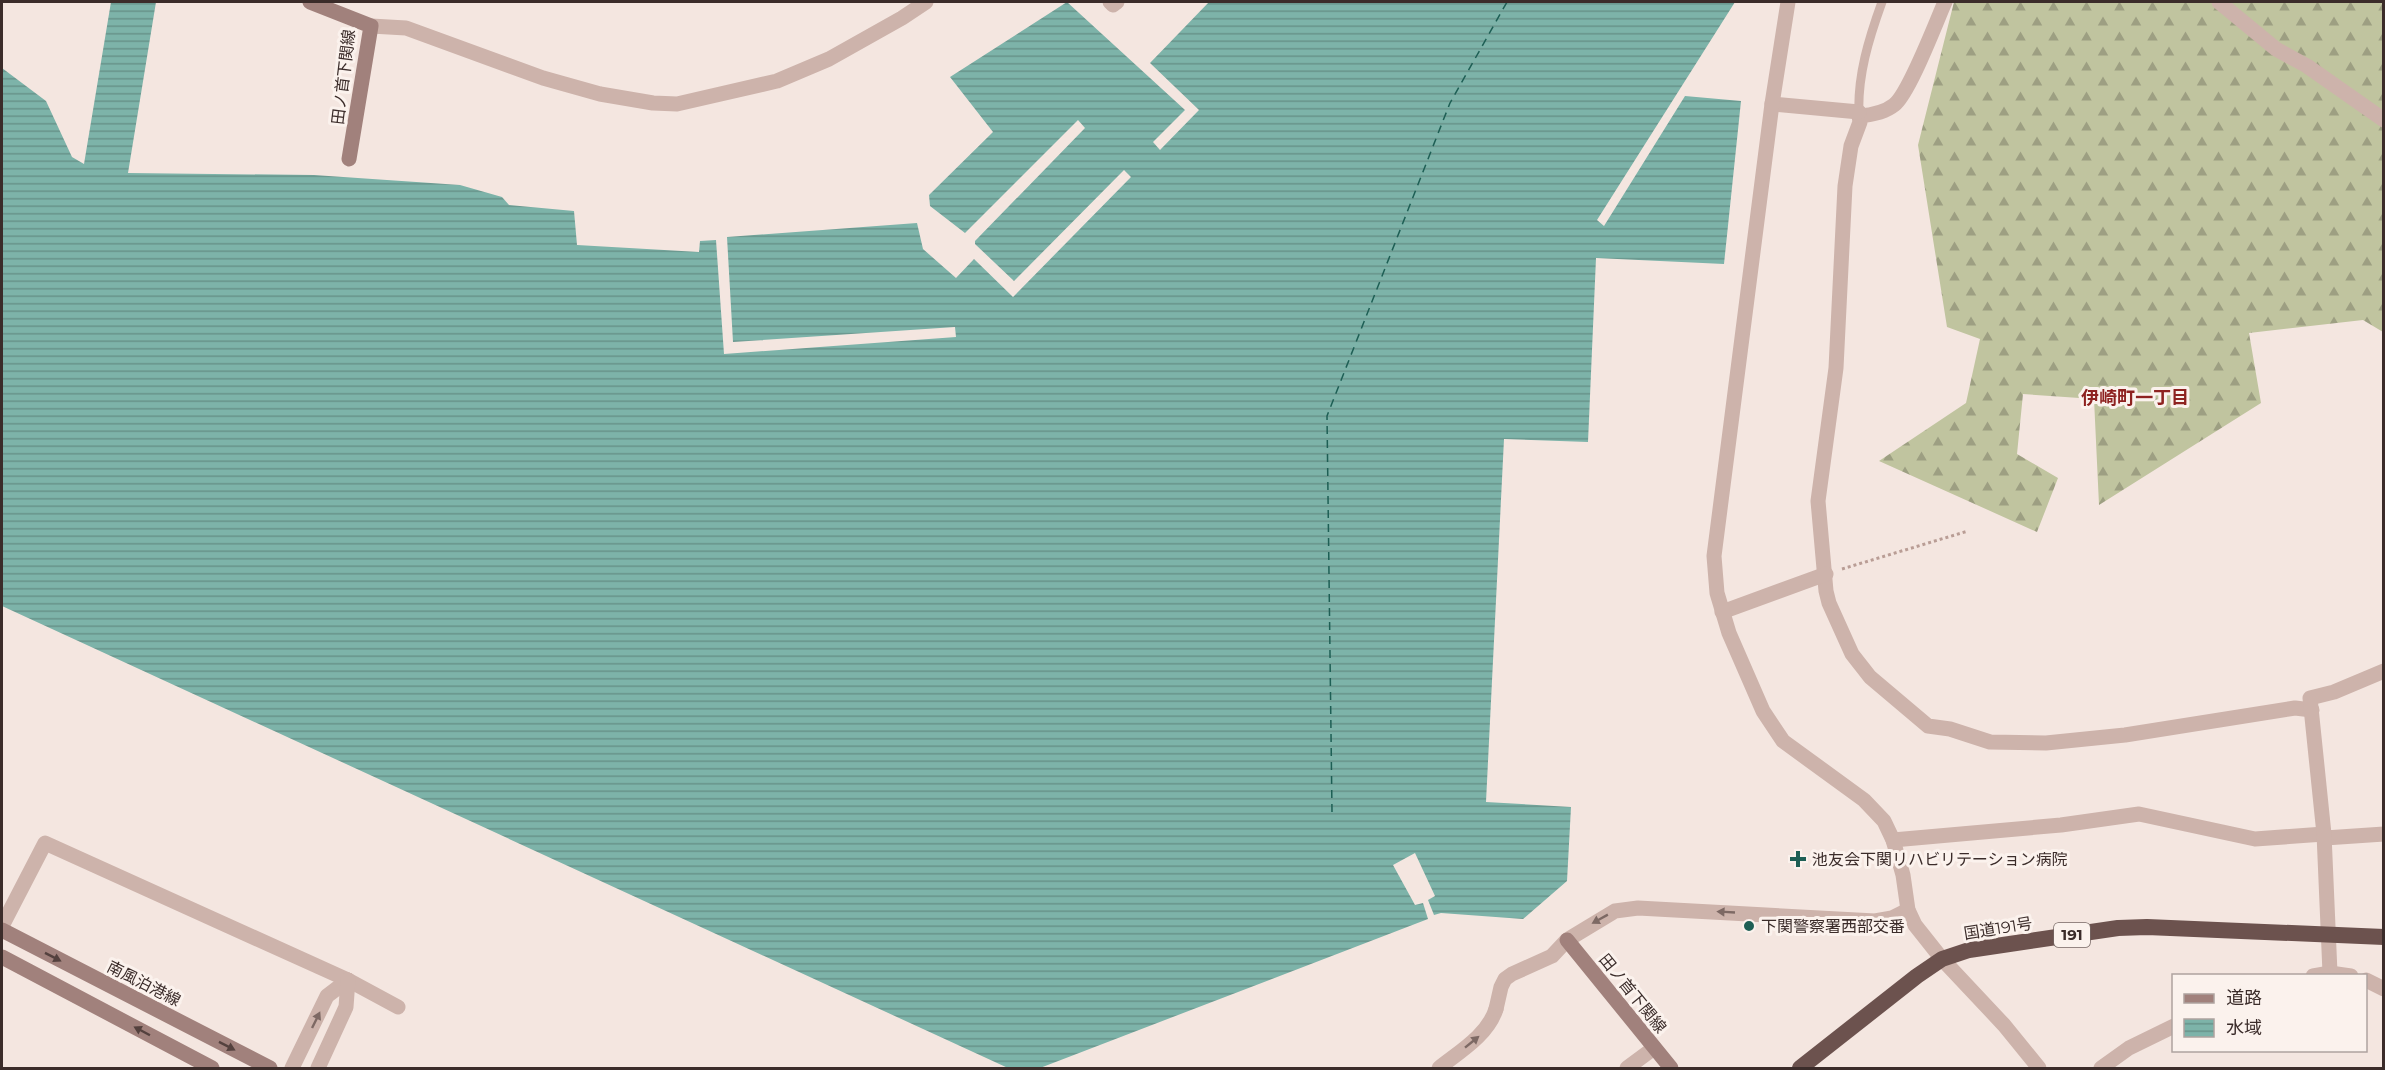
<svg xmlns="http://www.w3.org/2000/svg" width="2385" height="1070" font-family="Montserrat,'Noto Sans JP',sans-serif">
<style>
.forest{fill:url(#forest-firs)}
.water{fill:url(#water-rules)}
.lines{fill:none;stroke-linecap:round;stroke-linejoin:round}
.ferry{stroke:#1e5f55;stroke-width:1.5;stroke-dasharray:8 6;stroke-linecap:butt}
.path{stroke:#b99d95;stroke-width:3;stroke-dasharray:3 3;stroke-linecap:butt}
.service{stroke:#cdb3ab;stroke-width:9}
.minor{stroke:#cdb3ab;stroke-width:15}
.tertiary{stroke:#cdb3ab;stroke-width:15}
.secondary{stroke:#a1817c;stroke-width:15}
.trunk{stroke:#6c524e;stroke-width:16}
.oneway{fill:#7d6964}
.oneway2{fill:#54413e}
.poi-dot{fill:#1e5f55;stroke:#fbf2ed;stroke-width:2}
.labels{text-anchor:middle;stroke-width:6;stroke-linejoin:round;paint-order:stroke}
.shield{fill:#fbf2ed;stroke:#756764;stroke-width:1.5}
.shield-label{font-size:15px;font-weight:bold;fill:#3b2c2a}
.street-label{font-size:16px;fill:#3b2c2a;stroke:#fbf2ed}
.poi-label{font-size:16px;fill:#3b2c2a;stroke:#fbf2ed;text-anchor:start}
.neighbourhood-label{font-size:18px;font-weight:bold;fill:#8e2220;stroke:#fbf2ed}
</style>
<defs>
<pattern id="forest-firs" width="22" height="20" patternUnits="userSpaceOnUse" patternTransform="scale(1.5)"><rect width="22" height="20" fill="#c0c49f"/><path d="M5 1l3.5 6h-7zM16 11l3.5 6h-7z" fill="#9d9f82"/></pattern>
<pattern id="water-rules" width="6" height="5" patternUnits="userSpaceOnUse" patternTransform="scale(1.5)"><rect width="6" height="5" fill="#7db3a9"/><path d="M0 2.5h6" fill="none" stroke="#68928a"/></pattern>
</defs>
<rect width="100%" height="100%" fill="#f4e6e0"/>
<!-- forest -->
<path class="forest" d="M1954,2H2383V332L2363,320L2249,333L2261,403L2099,505L2094,399L2023,394L2017,454L2058,478L2037,532L1879,461L1966,403L1980,339L1947,327L1918,145Z"/>
<!-- water -->
<path class="water" d="M111,2H156L128,173L314,175L460,185L502,197L509,205L574,211L577,245L699,252L700,241L716,240L724,354L956,337L955,327L733,342L727,237L917,223L923,249L956,278L974,259L1013,297L1131,177L1124,170L1014,281L975,244V241L1085,128L1078,120L965,233L930,206L929,195L993,132L950,77L1067,2L1185,110L1153,142L1160,150L1199,110L1150,63L1209,2H1735L1597,220L1604,226L1685,96L1741,101L1724,264L1596,258L1588,442L1504,439L1486,802L1571,807L1567,881L1523,919L1441,913L1434,915L1428,900L1435,896L1415,853L1393,865L1415,905L1423,903L1428,919L1040,1068H1008L2,606V68L46,101L72,157L84,164Z"/>
<g class="lines">
<!-- ferry -->
<path class="ferry" d="M1332,812L1327,416L1450,103L1507,2"/>
<!-- path -->
<path class="path" d="M1842,569L1968,531"/>
<!-- service -->
<path class="service" d="M1859,116C1857,76 1869,38 1882,2"/>
<!-- minor -->
<g class="minor">
<path d="M1110,2L1113,5L1117,2"/>
<path d="M1945,2C1936,22 1909,94 1894,105C1884,113 1871,115 1859,116L1860,122L1851,146L1845,186L1836,368L1818,501L1826,591L1829,603L1852,654L1870,677L1928,726L1950,729L1990,742L2046,743L2125,735L2295,708L2312,710"/>
<path d="M2219,2L2276,49L2307,66L2384,120"/>
<path d="M371,26L406,28L543,78L600,94L653,103L677,104L777,81L829,59L902,18L926,2"/>
<path d="M1772,104L1859,112"/>
<path d="M1722,612L1826,574"/>
<path d="M2325,838L2384,834"/>
<path d="M1893,840L2061,825L2139,814L2255,839L2324,834"/>
<path d="M1567,940L1615,911L1638,908L1875,921L1892,918L1908,910"/>
<path d="M1942,959L2004,1025L2039,1068"/>
<path d="M2330,973L2324,834L2310,698L2334,692L2384,671"/>
<path d="M2313,976L2330,973L2351,976"/>
<path d="M2366,980L2384,989"/>
<path d="M1439,1068C1459,1052 1488,1035 1496,1009"/>
<path d="M1627,1068L1654,1048"/>
<path d="M2101,1068L2129,1048L2174,1026"/>
</g>
<!-- tertiary -->
<g class="tertiary">
<path d="M1788,2L1772,104L1714,556L1717,593L1729,633L1763,711L1783,741L1864,800L1884,821L1893,840L1903,875L1908,910L1915,925L1942,959"/>
<path d="M2,926L45,843L348,980L398,1007"/>
<path d="M1496,1009L1501,987L1505,979L1512,974L1552,956L1567,940"/>
<path d="M292,1068L327,996L348,980"/>
<path d="M318,1068L346,1007L348,980"/>
</g>
<!-- secondary -->
<g class="secondary">
<path d="M310,2L371,26L349,159"/>
<path d="M2,930L270,1068"/>
<path d="M1567,940L1671,1068"/>
<path d="M2,957L212,1068"/>
</g>
<!-- trunk -->
<path class="trunk" d="M1800,1068L1917,976L1942,959L1969,950L2118,928L2147,927L2384,937"/>
</g>
<!-- one-way arrows -->
<defs><path id="oneway-solid" d="M-6-.8H1V-3.2L6.5 0L1 3.2V.8H-6Z" transform="scale(1.5)"/></defs>
<g class="oneway">
<use href="#oneway-solid" transform="translate(1726 912) rotate(-177)"/>
<use href="#oneway-solid" transform="translate(1600 919) rotate(151)"/>
<use href="#oneway-solid" transform="translate(316 1020) rotate(-64)"/>
<use href="#oneway-solid" transform="translate(1472 1042) rotate(-39)"/>
</g>
<g class="oneway2">
<use href="#oneway-solid" transform="translate(53 957) rotate(27)"/>
<use href="#oneway-solid" transform="translate(142 1031) rotate(-152)"/>
<use href="#oneway-solid" transform="translate(227 1046) rotate(27)"/>
</g>
<!-- markers -->
<g class="poi-dot">
<path d="M1795 850h6v6h6v6h-6v6h-6v-6h-6v-6h6z"/>
<circle cx="1749" cy="926" r="6"/>
</g>
<g class="labels">
<!-- shield labels -->
<rect class="shield" x="2054" y="923" width="36" height="24" rx="4.5"/>
<g class="shield-label">
<text x="2072" y="940">191</text>
</g>
<!-- street labels -->
<g class="street-label">
<text transform="translate(343 77) rotate(-83)" y="6">田ノ首下関線</text>
<text transform="translate(1998 928) rotate(-9)" y="6">国道191号</text>
<text transform="translate(144 983) rotate(27)" y="6">南風泊港線</text>
<text transform="translate(1633 993) rotate(51)" y="6">田ノ首下関線</text>
</g>
<!-- poi labels -->
<g class="poi-label">
<text x="1812" y="865">池友会下関リハビリテーション病院</text>
<text x="1761" y="932">下関警察署西部交番</text>
</g>
<!-- neighbourhood labels -->
<g class="neighbourhood-label">
<text x="2135" y="404">伊崎町一丁目</text>
</g>
</g>
<!-- border -->
<rect width="2385" height="1070" fill="none" stroke="#3b2c2a" stroke-width="6"/>
<!-- legend -->
<rect x="2172" y="974" width="195" height="78" fill="#fbf2ed" stroke="#aea39f" stroke-width="1.5"/>
<rect x="2184" y="994" width="30" height="9" fill="#a1817c" stroke="#aea39f" stroke-width="1.5"/>
<text x="2226" y="1004" font-size="18" fill="#3b2c2a">道路</text>
<rect x="2184" y="1019" width="30" height="18" fill="url(#water-rules)" stroke="#aea39f" stroke-width="1.5"/>
<text x="2226" y="1034" font-size="18" fill="#3b2c2a">水域</text>
</svg>
